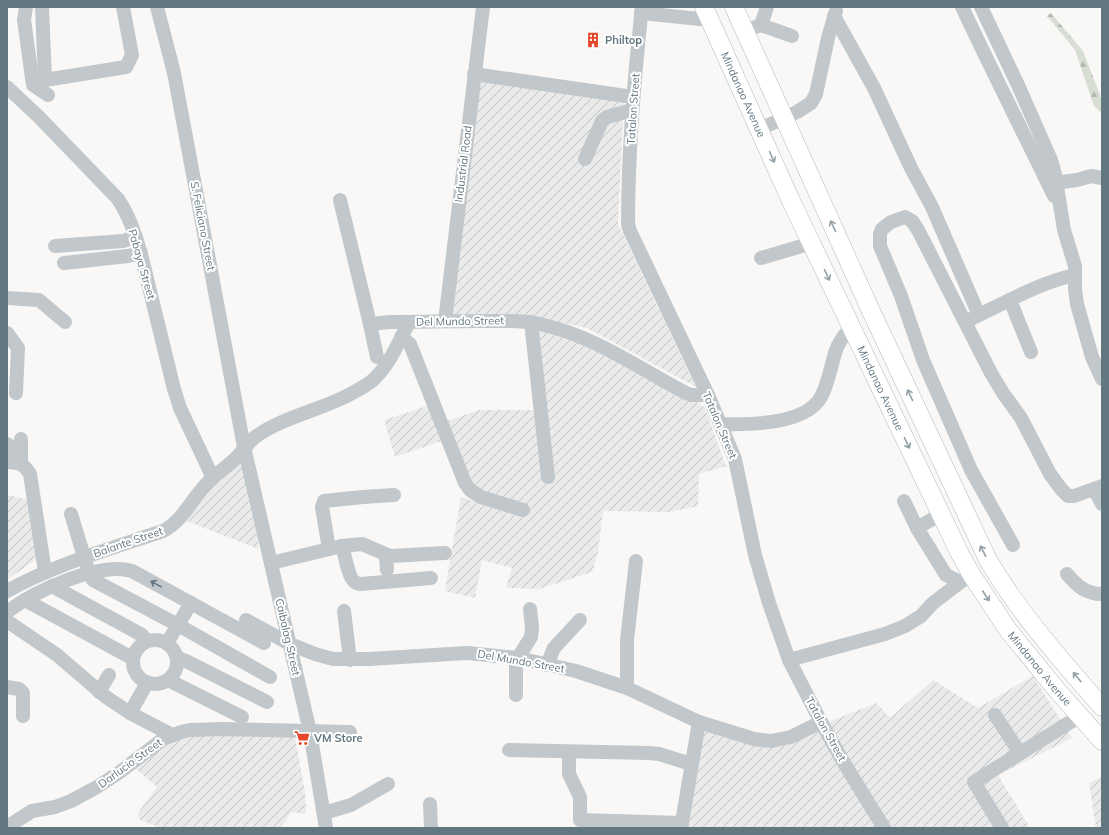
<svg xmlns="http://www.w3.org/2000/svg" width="1109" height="835" font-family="Mulish,sans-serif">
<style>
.industrial{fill:url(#industrial-furrows)}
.forest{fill:url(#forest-firs)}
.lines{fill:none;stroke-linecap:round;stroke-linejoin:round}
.major-casing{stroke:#b3b9bc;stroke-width:19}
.minor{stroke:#c1c7ca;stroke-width:14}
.major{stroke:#fff;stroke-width:18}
.oneway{stroke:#92a0a7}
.oneway2{stroke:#637781}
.labels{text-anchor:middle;stroke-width:4;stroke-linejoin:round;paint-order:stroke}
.poi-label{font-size:11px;font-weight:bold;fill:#637781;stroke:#fff;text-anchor:start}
.street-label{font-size:11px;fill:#637781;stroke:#fff}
</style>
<defs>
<pattern id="industrial-furrows" width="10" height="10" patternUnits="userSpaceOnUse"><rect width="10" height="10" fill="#e9eae9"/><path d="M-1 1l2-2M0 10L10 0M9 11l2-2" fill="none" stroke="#c0c2c2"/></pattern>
<pattern id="forest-firs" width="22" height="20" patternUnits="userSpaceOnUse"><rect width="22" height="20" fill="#d9ded5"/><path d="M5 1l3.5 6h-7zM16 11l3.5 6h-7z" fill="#b4b9b2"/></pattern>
</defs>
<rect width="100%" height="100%" fill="#f9f8f6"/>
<!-- industrial -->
<g class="industrial">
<path d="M480,79L624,98L618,224L696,387L587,328L535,316L449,317Z"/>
<path d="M530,327L572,335L682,390L705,408L726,466L699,474L698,506L669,512L603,511L598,553L592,572L539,589L506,588L512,568L482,560L475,598L445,591L461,497L476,502L445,422L478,410H538Z"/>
<path d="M430,405L444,440L395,457L384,420Z"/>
<path d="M241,459L259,535L258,549L182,519L195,500Z"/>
<path d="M7,495L31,500L38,558L7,580Z"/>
<path d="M1033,676L1072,738L998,775L1030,828H889L826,723L876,703L890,718L933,680L978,708Z"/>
<path d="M699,728L747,740L819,731L877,828H685Z"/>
<path d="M182,735H273L295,737L305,792L306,814L291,812L281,828H232L231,827L226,828H161L140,820L138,813L157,787L135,768L147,757Z"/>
<path d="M1102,777V828H1096L1089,783Z"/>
</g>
<!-- forest -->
<path class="forest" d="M1051,13L1083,51L1102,100V113L1094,106L1075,50L1047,16Z"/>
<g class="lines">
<defs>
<g id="major">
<path id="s1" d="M704,7L792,203L959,552L971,574L1008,630L1056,689L1102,741"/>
<path d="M734,7L871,311L988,560C1019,613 1062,661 1102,707"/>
</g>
</defs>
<!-- major casing -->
<use href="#major" class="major-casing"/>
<!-- minor -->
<g class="minor">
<path d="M26,7L24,20L33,85L48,95"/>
<path d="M42,7L45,80L126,67L132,55L123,7"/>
<path d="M157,7L174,73L244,447L310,732L326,828"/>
<path d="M642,7C634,79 628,151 628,224L630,231L708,395L735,459L755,555L769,603L789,660L821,722L841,758L884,828"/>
<path d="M962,7L983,51L1054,196"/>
<path d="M981,7L1018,85L1051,160L1055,174L1064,230L1075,266V289L1077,304L1092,357L1102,379"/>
<path d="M641,13L710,20"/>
<path d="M834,16L874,88L911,168L932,207L979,315"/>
<path d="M761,25L767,7"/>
<path d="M745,31L761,25L792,36"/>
<path d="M474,74L633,97"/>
<path d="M7,87L39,117L118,199C136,226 142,259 150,291C158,324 166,357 174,389L180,408L213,478"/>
<path d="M760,129L797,112L811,103L816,94L828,38L836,11"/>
<path d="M585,159L602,121L607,117L632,110"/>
<path d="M1055,183L1077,180L1091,176L1102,178"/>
<path d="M340,200L370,324L390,322C420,322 450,321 481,321C502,321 523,320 544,325C596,337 640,369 686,393L691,395H708"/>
<path d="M55,246L123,241L136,237"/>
<path d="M761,258L812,243"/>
<path d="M64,263L128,256L141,253"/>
<path d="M7,298L39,300L65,322"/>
<path d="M1010,300L1031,352"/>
<path d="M971,319C1005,303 1038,283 1075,275"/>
<path d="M445,321L483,7"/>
<path d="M531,322L548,477"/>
<path d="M370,324L377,357"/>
<path d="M7,333L18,348L16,393"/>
<path d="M401,337L410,344L465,483L470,490L481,497L523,510"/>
<path d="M720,424C749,425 808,425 822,395C829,381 831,365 836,350C839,341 845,334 851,327"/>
<path d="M21,439V464"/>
<path d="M7,444L12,449H21"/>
<path d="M7,462C20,463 23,463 30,474L45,572"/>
<path d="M1094,489L1102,504"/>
<path d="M904,501L917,528L941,514"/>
<path d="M71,514L89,573L93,580L178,625L270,677"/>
<path d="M917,528L946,575L960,582"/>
<path d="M1013,545L971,470L923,360L901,296L880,246V234L882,229L891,222L905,217L912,221L918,230L991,373L1003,393L1021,418L1050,474L1061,489L1068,496H1074L1102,486"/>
<path d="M342,546C345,554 348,578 355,582C356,583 359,584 361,584L431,578"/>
<path d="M329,549L322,507L324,501L363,497L394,495"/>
<path d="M386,555L387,570"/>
<path d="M271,563L342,546L362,544L390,556L445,553"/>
<path d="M1067,574C1077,586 1086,594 1102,594"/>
<path d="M52,586L142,635L146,641"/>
<path d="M7,591C56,564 110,549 163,531C181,522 189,504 202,489C211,477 225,469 236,458C242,452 247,444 254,438C283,416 324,410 356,391C363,387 371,383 376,377C390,363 400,340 409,322"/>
<path d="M25,600L132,658"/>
<path d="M344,611L350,660"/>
<path d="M7,612C33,592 99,561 132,571L264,643"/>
<path d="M246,620L290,644L315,654L333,659H369L467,653L518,658L576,671L627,688L699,722L754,739L771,741L791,737L821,722"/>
<path d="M7,621L57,655L106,697L130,713L172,735"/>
<circle cx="155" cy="662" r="22"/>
<path d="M167,643L191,603"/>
<path d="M177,658L186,661L267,702"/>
<path d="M789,660L885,634L905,626L921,616L933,603L971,574"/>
<path d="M547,665L554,648L580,620"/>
<path d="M168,680L242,717"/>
<path d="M7,687L19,689L23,693V716"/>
<path d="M627,688V640L636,561"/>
<path d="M99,692L109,675"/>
<path d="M516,695V664L518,658L531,637L532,627L530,609"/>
<path d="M130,713L147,683"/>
<path d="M995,715L1020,753"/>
<path d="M509,750L649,753L659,754L691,764"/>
<path d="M569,752V774L580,797V820L682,823"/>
<path d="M430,804L431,828"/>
<path d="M324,813L351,805L388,784"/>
<path d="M7,827L32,811L55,807L71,801L97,787L120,772L163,739L181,732L190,730L223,729L350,732"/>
<path d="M681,828L699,722"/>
<path d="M1002,828L974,782L1080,716"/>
</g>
<!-- major -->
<use href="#major" class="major"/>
</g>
<!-- one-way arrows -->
<defs><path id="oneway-shaft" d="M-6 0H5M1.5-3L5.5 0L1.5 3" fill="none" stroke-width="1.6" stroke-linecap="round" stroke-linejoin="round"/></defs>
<g class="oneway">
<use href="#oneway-shaft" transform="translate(772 157) rotate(66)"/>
<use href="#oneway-shaft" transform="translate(833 226) rotate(-115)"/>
<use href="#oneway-shaft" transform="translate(827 275) rotate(65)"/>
<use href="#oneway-shaft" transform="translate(910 395) rotate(-115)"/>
<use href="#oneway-shaft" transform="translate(907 443) rotate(64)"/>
<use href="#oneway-shaft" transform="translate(983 551) rotate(-117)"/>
<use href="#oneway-shaft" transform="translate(986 596) rotate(57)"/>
<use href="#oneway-shaft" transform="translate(1077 677) rotate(-130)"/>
</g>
<use class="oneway2" href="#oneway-shaft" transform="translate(156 584) rotate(-151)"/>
<!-- icons -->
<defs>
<symbol id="building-bare" viewBox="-9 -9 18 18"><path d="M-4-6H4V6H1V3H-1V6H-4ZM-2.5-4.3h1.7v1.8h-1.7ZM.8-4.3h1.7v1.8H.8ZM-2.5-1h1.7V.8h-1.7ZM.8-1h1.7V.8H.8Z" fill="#e64629" stroke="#fff" stroke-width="2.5" paint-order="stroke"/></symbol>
<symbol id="supermarket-bare" viewBox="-9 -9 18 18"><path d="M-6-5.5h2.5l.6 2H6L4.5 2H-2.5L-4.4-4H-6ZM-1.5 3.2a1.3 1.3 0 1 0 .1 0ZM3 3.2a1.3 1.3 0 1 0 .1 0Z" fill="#e64629" stroke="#fff" stroke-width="2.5" paint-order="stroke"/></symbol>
</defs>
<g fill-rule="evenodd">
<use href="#building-bare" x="582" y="29" width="22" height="22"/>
<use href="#supermarket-bare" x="291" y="727" width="22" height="22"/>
</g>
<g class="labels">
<!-- poi labels -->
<g class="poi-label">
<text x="605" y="44">Philtop</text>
<text x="314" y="742">VM Store</text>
</g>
<!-- street labels -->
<g class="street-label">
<text dy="4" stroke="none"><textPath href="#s1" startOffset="96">Mindanao Avenue</textPath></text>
<text transform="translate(633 109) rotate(-86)" y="4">Tatalon Street</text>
<text transform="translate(463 164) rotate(-83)" y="4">Industrial Road</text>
<text transform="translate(203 226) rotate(79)" y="4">S. Feliciano Street</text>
<text transform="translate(142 264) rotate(74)" y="4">Pabaya Street</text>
<text transform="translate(460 321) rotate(-1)" y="4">Del Mundo Street</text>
<text dy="4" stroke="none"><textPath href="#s1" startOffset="420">Mindanao Avenue</textPath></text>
<text transform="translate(720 425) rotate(67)" y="4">Tatalon Street</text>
<text transform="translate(128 542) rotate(-19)" y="4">Balante Street</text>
<text transform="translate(288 637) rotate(77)" y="4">Caibalag Street</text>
<text transform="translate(521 661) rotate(10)" y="4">Del Mundo Street</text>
<text dy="4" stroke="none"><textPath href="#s1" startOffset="744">Mindanao Avenue</textPath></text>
<text transform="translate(826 729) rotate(61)" y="4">Tatalon Street</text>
<text transform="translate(130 763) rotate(-36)" y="4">Darlucio Street</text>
</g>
</g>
<!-- border -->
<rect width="1109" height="835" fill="none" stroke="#637781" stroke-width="16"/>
</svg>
